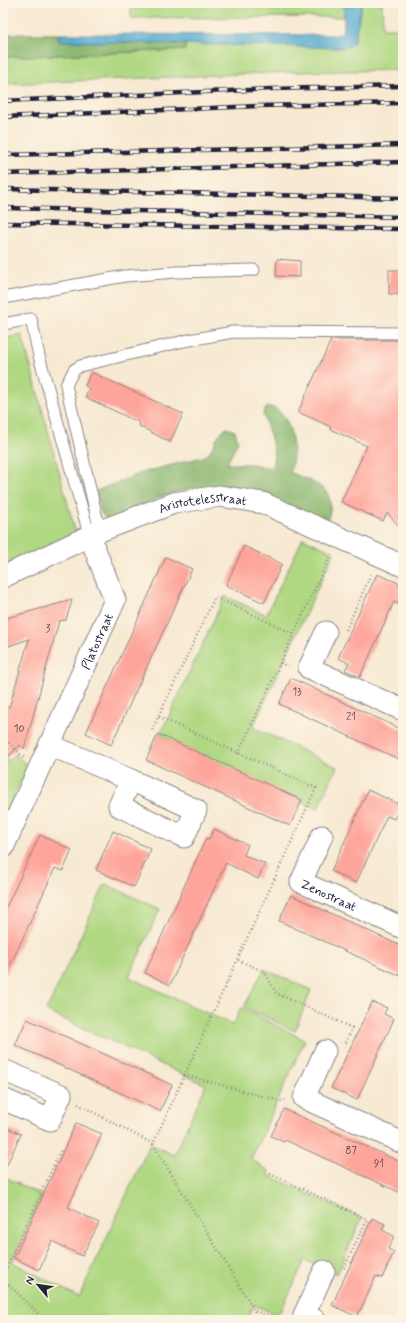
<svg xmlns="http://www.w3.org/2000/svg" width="406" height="1323" font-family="Mynerve,sans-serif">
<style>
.green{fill:#b0d883;stroke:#697d5f}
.forest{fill:#8cb871;stroke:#576d56}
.water{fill:#53aad0;stroke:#3a6686}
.building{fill:#fea49a}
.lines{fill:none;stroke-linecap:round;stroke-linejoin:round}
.service-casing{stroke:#8c8686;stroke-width:13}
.minor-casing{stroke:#8c8686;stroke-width:23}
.path{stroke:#8c8686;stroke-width:2.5;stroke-dasharray:1 3;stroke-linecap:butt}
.service{stroke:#fff;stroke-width:11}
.minor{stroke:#fff;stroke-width:21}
.rail-casing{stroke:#22223b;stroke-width:4.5}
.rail{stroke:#fcf5e5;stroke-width:3;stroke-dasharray:9;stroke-linecap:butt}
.labels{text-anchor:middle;stroke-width:3;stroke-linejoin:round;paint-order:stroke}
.number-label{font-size:11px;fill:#594253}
.street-label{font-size:13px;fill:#22223b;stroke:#fcf5e5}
</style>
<rect width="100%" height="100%" fill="#fcf5e5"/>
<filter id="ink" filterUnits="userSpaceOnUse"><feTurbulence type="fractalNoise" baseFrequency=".025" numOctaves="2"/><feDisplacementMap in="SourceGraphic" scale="8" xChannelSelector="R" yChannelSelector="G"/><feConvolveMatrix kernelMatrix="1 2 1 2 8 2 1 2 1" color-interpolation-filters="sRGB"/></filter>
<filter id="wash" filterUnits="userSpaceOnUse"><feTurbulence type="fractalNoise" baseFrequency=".012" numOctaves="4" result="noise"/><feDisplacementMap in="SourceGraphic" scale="16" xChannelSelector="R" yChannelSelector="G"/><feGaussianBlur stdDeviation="0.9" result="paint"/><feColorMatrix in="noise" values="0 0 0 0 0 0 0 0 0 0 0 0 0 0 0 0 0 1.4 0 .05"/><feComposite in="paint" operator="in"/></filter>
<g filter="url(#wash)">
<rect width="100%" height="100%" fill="#f7e9d2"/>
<!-- green -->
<g class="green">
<path d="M131,3H344V17L131,18Z"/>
<path d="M362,3H382L383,28H403V70L292,72L3,84V57H5L185,50V44L354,42Z"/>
<path d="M22,335L76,534L3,567V339Z"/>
<path d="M303,538L334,553L253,727L337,767L318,809L160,735L225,596L266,615Z"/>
<path d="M15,754L28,766L3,819V757L8,761Z"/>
<path d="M105,884L160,909L129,977L233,1025L241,1008L305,1040L251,1159L269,1171L268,1175L362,1218L337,1274L305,1260L281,1311L279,1310L277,1315L254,1305L247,1320H3V1176L42,1196L12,1262L79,1297L150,1144L174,1155L206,1085L46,1011Z"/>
<path d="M264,969L311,990L295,1031L244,1007Z"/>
</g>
<!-- forest -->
<g class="forest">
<path d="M3,34H59V41L185,44V50L5,57H3Z"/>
<path d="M267,407C287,406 294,438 293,454C293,460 292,466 290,472C318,485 339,487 327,524L213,487L190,489L163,496L108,521L101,513L96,491L141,473L206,456C215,448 216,432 227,428L235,431L238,441L227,464H252L271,468C279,450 267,431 263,413Z"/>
</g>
<!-- water -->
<path class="water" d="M344,3H362L354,42L350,46L342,48L59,41V34L336,35L341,33L344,27Z"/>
<g id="blocks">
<!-- building -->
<g class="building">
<path d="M277,259L300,261V277L276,276Z"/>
<rect x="389" y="270" width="14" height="24"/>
<path d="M331,340H403V530L387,513L383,521L341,502L367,446L330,429L331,427L298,412Z"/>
<path d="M91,372L183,414L170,442L139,426L140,423L85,397L89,388L85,386Z"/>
<path d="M244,546L282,564L264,603L226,585Z"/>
<path d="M166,557L192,569L111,745L86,733Z"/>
<path d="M377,574L403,585V606L394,602L360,677L345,670L349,663L338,658Z"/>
<path d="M72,600L66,620L59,621L24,749L20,745L3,762V702L9,708L29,639L3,648V619Z"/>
<path d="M291,678L403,730V761L279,704Z"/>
<path d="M158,734L302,800L290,826L146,760Z"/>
<path d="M368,790L401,805L394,819L387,816L356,883L331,871Z"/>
<path d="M214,829L248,845L244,855L265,864L258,879L226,863L170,985L145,973L206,838L209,839Z"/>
<path d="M113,831L151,849L134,887L96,870Z"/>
<path d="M40,835L72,850L63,871L55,868L3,981V914Z"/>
<path d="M291,895L403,947V977L279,921Z"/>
<path d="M372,1002L387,1008L384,1014L394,1019L357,1100L331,1088Z"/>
<path d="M27,1019L172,1085L160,1111L15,1045Z"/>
<path d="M284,1109L403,1163V1194L285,1140L284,1142L271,1136Z"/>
<path d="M76,1123L102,1134L68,1207L99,1223L82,1256L52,1241L39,1270L14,1258Z"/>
<path d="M3,1126L21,1134L3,1173Z"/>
<path d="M372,1218L385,1224L382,1230L394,1236L388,1249L394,1252L382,1278L376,1276L357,1317L332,1305Z"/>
</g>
</g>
</g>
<g filter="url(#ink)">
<use href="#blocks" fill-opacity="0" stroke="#8c8686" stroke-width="1"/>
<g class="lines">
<defs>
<g id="service">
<path d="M3,298L125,276L176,272L254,270"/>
<path d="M3,324L31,319L39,356L90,537"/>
<path d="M100,531L66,385L74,370L80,366L184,341L233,332L403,333"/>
</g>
<g id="minor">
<path id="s1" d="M3,577L100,531L174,503L220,496L263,503L403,566"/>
<path d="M326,632L309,668L403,710"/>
<path d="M50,745L124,777L131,780L196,810L184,837L119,806L131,780"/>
<path id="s2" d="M322,836L301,882L403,928"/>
<path id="s3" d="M3,848L115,600L90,537"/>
<path d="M325,1051L304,1098L403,1143"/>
<path d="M3,1070L61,1095L50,1120L3,1099"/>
<path d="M315,1320L304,1315L324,1271"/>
</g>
</defs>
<!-- service casing -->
<use href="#service" class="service-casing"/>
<!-- minor casing -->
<use href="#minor" class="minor-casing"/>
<!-- path -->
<g class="path">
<path d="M346,630L372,572"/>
<path d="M280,663L291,668"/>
<path d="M159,717L316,788L153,1144L255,1311L251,1320"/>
<path d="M152,730L215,597L294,634"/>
<path d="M3,739L4,738L24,758"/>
<path d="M238,754L331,554"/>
<path d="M238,960L265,972L276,993L352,1028L344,1046"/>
<path d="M184,1075L280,1101L285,1100"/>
<path d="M78,1104L153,1144"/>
<path d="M270,1174L367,1219L344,1268"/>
<path d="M3,1275L62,1148"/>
<path d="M3,1279L45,1320"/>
<path d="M255,1311L279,1319L285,1318"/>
</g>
<!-- service -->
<use href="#service" class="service"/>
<!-- minor -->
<use href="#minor" class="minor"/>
<defs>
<g id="rail">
<path d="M3,101L271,89L403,86"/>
<path d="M3,117L258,106L403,103"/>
<path d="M3,155L403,145"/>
<path d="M3,174L403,162"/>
<path d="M3,189L403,198"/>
<path d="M3,208L403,217"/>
<path d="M3,223L403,229"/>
</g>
</defs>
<!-- rail casing -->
<use href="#rail" class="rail-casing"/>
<!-- rail -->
<use href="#rail" class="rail"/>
</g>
</g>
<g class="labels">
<!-- number labels -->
<g class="number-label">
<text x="48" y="632">3</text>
<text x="297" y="695">13</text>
<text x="351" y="720">21</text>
<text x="19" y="732">10</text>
<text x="351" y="1154">87</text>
<text x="379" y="1167">91</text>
</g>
<!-- street labels -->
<g class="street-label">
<text dy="5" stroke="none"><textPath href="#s1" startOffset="215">Aristotelesstraat</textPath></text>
<text dy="5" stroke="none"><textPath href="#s3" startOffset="227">Platostraat</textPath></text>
<text dy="5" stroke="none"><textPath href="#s2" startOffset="81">Zenostraat</textPath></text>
</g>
</g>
<!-- margin -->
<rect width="406" height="1323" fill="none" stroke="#fcf5e5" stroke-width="16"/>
<!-- north arrow -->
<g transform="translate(38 1285) rotate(299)" stroke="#fcf5e5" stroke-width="3" paint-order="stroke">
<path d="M0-3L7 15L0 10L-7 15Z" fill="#22223b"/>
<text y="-6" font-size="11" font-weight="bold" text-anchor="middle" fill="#22223b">N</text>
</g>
</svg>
